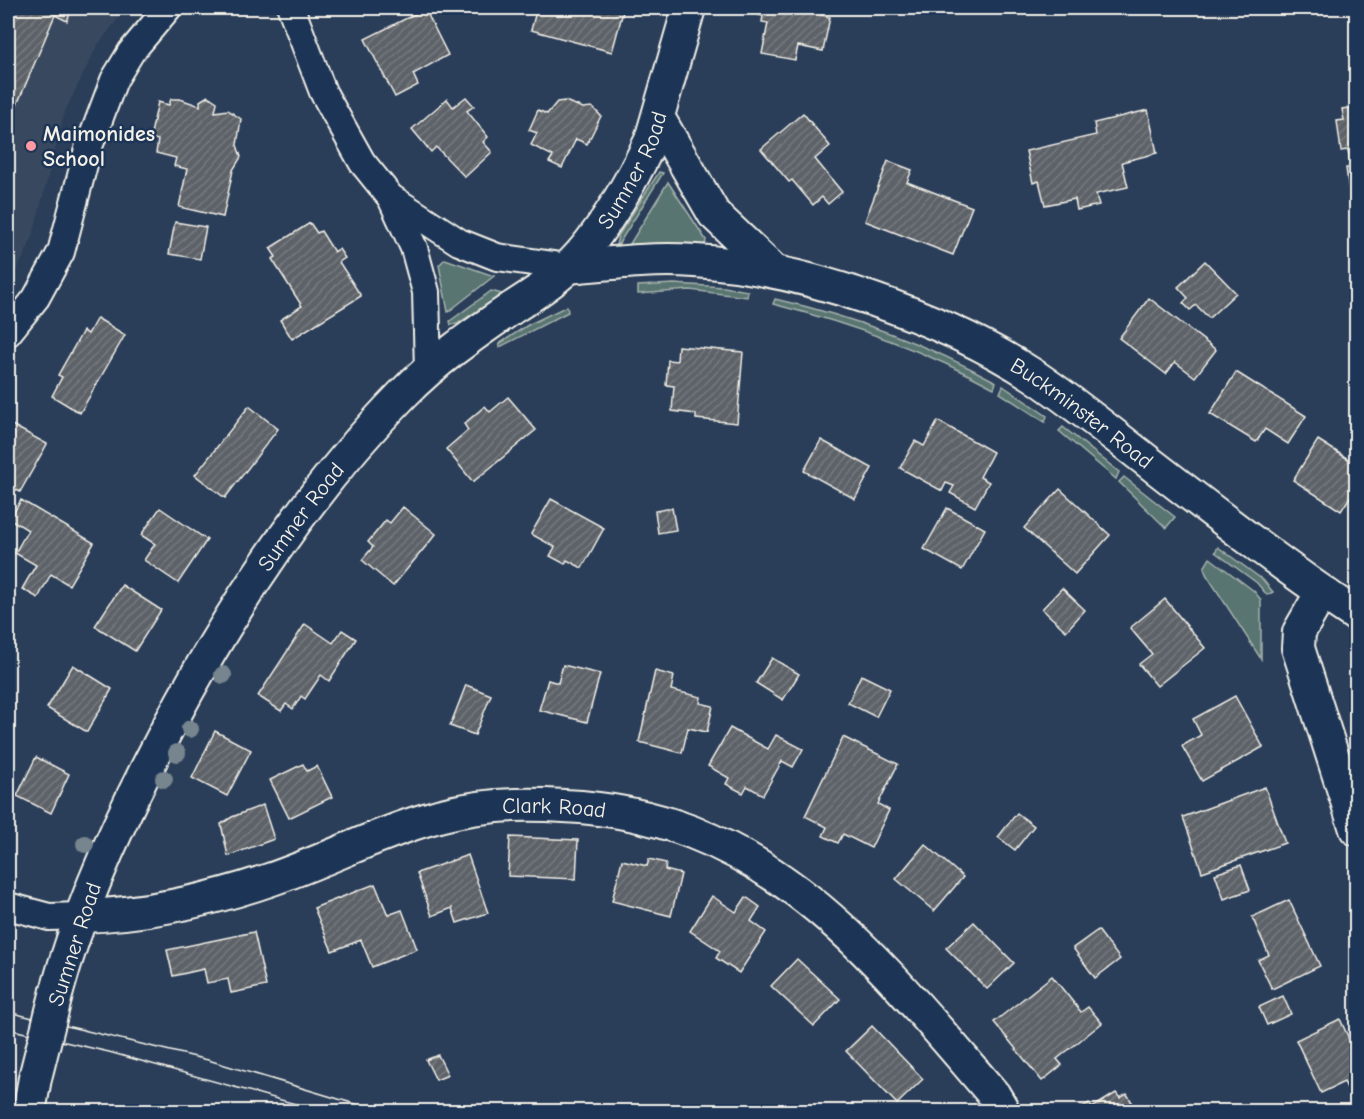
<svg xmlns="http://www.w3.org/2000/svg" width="1364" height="1119" font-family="'Comic Neue',sans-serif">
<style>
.built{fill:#39495e}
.grass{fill:#597471;stroke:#a6b2ac;stroke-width:1.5}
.building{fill:url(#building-hatch);stroke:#f4f1e8;stroke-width:1.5}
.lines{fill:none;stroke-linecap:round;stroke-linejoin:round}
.minor-casing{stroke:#f4f1e8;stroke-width:30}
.tertiary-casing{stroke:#f4f1e8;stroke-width:36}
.minor{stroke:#1d3557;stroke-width:26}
.tertiary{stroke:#1d3557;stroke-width:32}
.tram{stroke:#f4f1e8;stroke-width:1.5}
.tertiary-bridge-casing{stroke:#f4f1e8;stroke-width:36;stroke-linecap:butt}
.tertiary-bridge{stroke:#1d3557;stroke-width:32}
.tree{fill:#77858e}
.poi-dot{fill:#ff9aa2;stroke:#1d3557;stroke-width:2}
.labels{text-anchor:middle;stroke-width:5;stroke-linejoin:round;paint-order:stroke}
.poi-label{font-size:22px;font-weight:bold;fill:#f4f1e8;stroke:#1d3557;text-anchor:start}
.street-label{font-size:22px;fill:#f4f1e8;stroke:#1d3557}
</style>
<defs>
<pattern id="building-hatch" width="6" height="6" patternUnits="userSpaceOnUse" patternTransform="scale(1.5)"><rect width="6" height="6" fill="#5d6268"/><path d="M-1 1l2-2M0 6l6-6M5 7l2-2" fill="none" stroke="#75797e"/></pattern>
</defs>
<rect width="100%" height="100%" fill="#2a3e5a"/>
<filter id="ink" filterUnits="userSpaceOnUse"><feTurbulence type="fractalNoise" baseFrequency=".0167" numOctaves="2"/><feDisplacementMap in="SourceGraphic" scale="12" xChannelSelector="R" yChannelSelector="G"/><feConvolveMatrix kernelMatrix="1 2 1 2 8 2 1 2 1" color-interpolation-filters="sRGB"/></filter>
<g filter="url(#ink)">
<!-- built -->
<path class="built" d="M8,8H126L97,46L65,111L32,238L22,260L8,284Z"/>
<!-- grass -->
<g class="grass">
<path d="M659,172L663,173L618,245H616L618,236Z"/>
<path d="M668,182L706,240L705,245L628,247Z"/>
<path d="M445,259L494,276L448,312L439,265Z"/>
<path d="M674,284L724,287L748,291L747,297L690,290L638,294V286Z"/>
<path d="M491,291L502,294L457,324L451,325L450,321Z"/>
<path d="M775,299C854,317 925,343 996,382L994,388C924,350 851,324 773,304Z"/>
<path d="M567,306L568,312L500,347L499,344L528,325Z"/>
<path d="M1003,386L1047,416L1045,422L1000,393Z"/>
<path d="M1063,427L1119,472L1116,479L1059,431Z"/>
<path d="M1124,477L1175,517L1166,528L1119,482Z"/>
<path d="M1218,547L1263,580L1273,592L1267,595L1257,583L1215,552Z"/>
<path d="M1210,558L1254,591L1261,600V659L1206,574L1204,568Z"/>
</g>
<!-- building -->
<g class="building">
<path d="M8,8H72L67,21L55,15L8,126Z"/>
<path d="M537,8H624L612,52L531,30Z"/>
<path d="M759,8H822L821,15L830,17L823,51L798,46L795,60L762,54L768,23L762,22L763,16L758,15Z"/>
<path d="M425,9L448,55L413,74L418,85L395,97L365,39Z"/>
<path d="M208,96L217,102L215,112L228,110L241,119L237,145L241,157L233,170L223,217L179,207L187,169L174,166L176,158L156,153L158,140L150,138L158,102L169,105L171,99H180L200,106V101Z"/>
<path d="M466,97L474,106L467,111L488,137L483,142L492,152L465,177L436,147L431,152L412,129L447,99L453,107Z"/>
<path d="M565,101L583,108L592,107L601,116L587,144L576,139L562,168L549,162L553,156L531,145L537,133L529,130L538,110L547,114L557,102Z"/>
<path d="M1356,107V207H1351L1346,168H1351L1348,150L1341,151L1337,121L1344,120L1342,109Z"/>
<path d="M1148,110L1157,153L1122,162L1128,187L1096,194L1099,205L1077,210L1075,199L1045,205L1039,181L1033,183L1026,151L1096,135L1094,123Z"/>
<path d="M803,113L830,146L815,159L842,192L828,204L822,197L813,205L792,180L789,182L761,149Z"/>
<path d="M888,161L912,170L907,182L972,207L953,255L865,221Z"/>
<path d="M175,222L206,227L200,259L169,254Z"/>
<path d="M310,223L317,233L321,231L334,252L339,249L345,258L339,262L361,296L292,339L280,320L302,306L272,259L276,257L270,248Z"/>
<path d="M1352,250H1356V270H1355Z"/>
<path d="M1205,261L1236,293L1209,318L1196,305L1190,310L1183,303L1188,298L1178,287Z"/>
<path d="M1149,298L1216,350L1195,377L1175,362L1166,374L1119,338Z"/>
<path d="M97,318L125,335L80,413L52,396L62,377L58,375L83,331L88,334Z"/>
<path d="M678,346L743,352L737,423L696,419V414L672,411L674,386L666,385L668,360L677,361Z"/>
<path d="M1236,372L1306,416L1288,444L1265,429L1256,442L1210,414Z"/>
<path d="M508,397L536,430L473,482L446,449L468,430L464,424L485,406L490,412Z"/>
<path d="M249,406L278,429L225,498L195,475Z"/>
<path d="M938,421L993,452L980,477L989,482L975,507L950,493L954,486L946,483L942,491L900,468L915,441L924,446Z"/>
<path d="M12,425L47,444L20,492L8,485V432Z"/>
<path d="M821,440L872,468L855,499L804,471Z"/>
<path d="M1318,440L1356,464V501L1350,497L1341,511L1293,480Z"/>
<path d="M1060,489L1110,535L1075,574L1024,528Z"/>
<path d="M551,499L604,528L582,568L567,560L565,564L550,556L555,547L531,534Z"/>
<path d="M21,500L94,543L69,585L51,574L38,598L22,589L36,565L15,553L28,530L10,519Z"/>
<path d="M403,507L436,534L393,586L362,560L373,547L368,542L386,520L390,523Z"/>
<path d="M160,508L207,540L178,583L144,560L155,544L141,535Z"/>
<path d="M672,508L676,530L658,533L655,511Z"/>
<path d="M947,508L985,529L962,570L924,549Z"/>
<path d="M122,585L161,610L135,651L95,626Z"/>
<path d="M1062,588L1085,610L1066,631L1042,609Z"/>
<path d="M1165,599L1205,648L1157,686L1139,664L1152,654L1130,628Z"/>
<path d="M305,624L333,643L342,630L356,639L329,681L321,675L305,699L301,696L293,709L286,704L281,711L258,696Z"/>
<path d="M772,658L799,674L783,700L756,683Z"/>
<path d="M73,665L112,689L87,732L47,708Z"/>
<path d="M563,665L600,674L587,722L539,710L548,680L558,683Z"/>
<path d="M655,671L674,676L671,690L701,697L700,703L713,706L707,732L688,728L682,753L639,742Z"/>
<path d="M861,675L890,689L876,717L848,703Z"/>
<path d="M466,685L491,695L475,735L450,726Z"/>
<path d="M1235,696L1263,747L1202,781L1182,746L1201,735L1193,719Z"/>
<path d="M730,728L768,749L776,735L803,749L793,767L782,761L763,795L747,786L743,793L726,784L729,778L708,766Z"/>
<path d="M215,731L251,750L227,796L192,778Z"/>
<path d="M843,737L898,764L878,804L889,810L871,848L843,834L838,843L823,836L827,827L805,816Z"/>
<path d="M36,757L69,774L51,813L17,796Z"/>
<path d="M303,764L307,771L317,766L332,797L289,818L270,780Z"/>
<path d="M1265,787L1285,843L1202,872L1183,817Z"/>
<path d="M263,805L274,839L228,856L221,824L232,817Z"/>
<path d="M1017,813L1034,826L1015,850L998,837Z"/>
<path d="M510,837L578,840L576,879L508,876Z"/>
<path d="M925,844L963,877L934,911L896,879Z"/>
<path d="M468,855L488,913L457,923L452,908L432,916L417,873Z"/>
<path d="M649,859L666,863L665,870L681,874L671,916L612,901L622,860L647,866Z"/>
<path d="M1241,865L1250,890L1224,899L1215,874Z"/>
<path d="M375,884L388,915L402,910L417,949L372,967L361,940L332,951L314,908Z"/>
<path d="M712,896L736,912L746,897L760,907L751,921L766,932L739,973L716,958L720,951L690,931Z"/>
<path d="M1289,900L1320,966L1272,989L1258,960L1269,955L1252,917Z"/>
<path d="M974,922L1014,963L987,989L946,948Z"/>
<path d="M1098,930L1120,959L1095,978L1073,948Z"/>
<path d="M254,932L266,986L231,993L228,979L207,983L204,969L173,976L167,950Z"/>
<path d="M797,959L840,999L814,1026L771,986Z"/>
<path d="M1052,976L1081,1012L1088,1007L1102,1023L1057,1059L1062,1065L1042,1081L994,1022Z"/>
<path d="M1283,996L1291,1014L1267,1025L1259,1007Z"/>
<path d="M1340,1019L1356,1054V1089L1349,1092L1344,1082L1321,1093L1296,1040Z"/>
<path d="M872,1026L923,1079L897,1104L846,1051Z"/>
<path d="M438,1055L448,1075L436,1080L426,1060Z"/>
<path d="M1116,1093L1120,1098L1127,1094L1138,1112H1076L1089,1103L1092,1108Z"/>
</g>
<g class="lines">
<defs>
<g id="minor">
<path d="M291,8L323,92L362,162L391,198L414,248L426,292L428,371"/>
<path d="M393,199L459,242L497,257L568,267"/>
<path d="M8,333L36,298L61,252L88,149L114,80L131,52L168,8"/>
<path d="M8,906L49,917L81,916"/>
</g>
<g id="tertiary">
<path d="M659,119L714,214L774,271"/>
<path id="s1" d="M568,267C611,263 653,258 695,261C802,267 946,318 1036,377C1077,405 1116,437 1155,467C1221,518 1287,569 1356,615"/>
<path d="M1322,592L1299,632L1298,648L1356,829"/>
<path id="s2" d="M81,916C145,914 208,901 269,880C322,862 372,836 425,820C471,805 516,803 564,806C766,815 872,953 994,1095L1004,1112"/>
<path id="s3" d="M57,991C79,910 113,834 151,760C218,628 299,500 403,394C435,361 474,334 512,308C530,296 551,284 567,268C599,239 633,179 651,140L689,8"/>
<path d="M29,1112L35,1078"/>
</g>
</defs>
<!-- minor casing -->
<use href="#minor" class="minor-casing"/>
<!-- tertiary casing -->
<use href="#tertiary" class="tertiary-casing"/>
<!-- minor -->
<use href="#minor" class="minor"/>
<!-- tertiary -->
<use href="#tertiary" class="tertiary"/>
<!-- tram -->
<g class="tram">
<path d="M8,1012L208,1060L382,1112"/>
<path d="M8,1029L109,1052L324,1112"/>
</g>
<defs>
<path id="tertiary-bridge" d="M35,1078L57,991"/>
</defs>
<!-- tertiary-bridge casing -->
<use href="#tertiary-bridge" class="tertiary-bridge-casing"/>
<!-- tertiary-bridge -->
<use href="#tertiary-bridge" class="tertiary-bridge"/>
</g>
<!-- trees -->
<g class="tree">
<circle cx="223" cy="675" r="9"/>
<circle cx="190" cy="729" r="9"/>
<circle cx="177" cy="753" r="9"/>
<circle cx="164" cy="779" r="9"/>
<circle cx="85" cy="844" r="9"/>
</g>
</g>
<!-- markers -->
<circle class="poi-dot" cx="31" cy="146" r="6"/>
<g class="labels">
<!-- poi labels -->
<g class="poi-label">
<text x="43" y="141">Maimonides<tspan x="43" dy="25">School</tspan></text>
</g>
<!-- street labels -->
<g class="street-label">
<text dy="8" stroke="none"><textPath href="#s3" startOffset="1022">Sumner Road</textPath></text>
<text dy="8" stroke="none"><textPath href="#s1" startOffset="549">Buckminster Road</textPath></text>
<text dy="8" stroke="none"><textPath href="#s3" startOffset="536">Sumner Road</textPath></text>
<text dy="8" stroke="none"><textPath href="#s2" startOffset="490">Clark Road</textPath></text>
<text transform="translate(74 944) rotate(-72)" y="8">Sumner Road</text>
</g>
</g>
<!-- margin -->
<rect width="1364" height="1119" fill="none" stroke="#1d3557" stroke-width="30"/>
<rect x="15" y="15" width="1334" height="1089" fill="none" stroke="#f4f1e8" stroke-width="2" filter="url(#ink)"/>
</svg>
